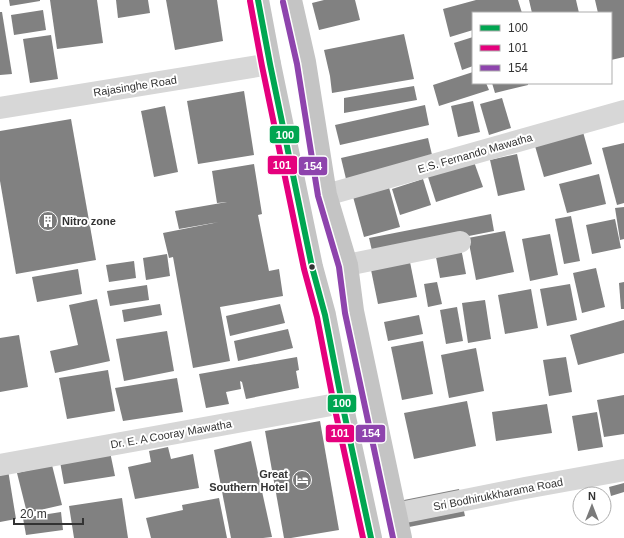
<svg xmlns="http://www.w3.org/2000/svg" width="624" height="538" font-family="Arial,sans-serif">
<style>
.building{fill:#818181}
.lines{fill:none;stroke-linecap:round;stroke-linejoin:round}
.street{stroke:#d7d7d7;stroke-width:22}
.highway{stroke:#c4c4c4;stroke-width:22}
.bus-1-casing{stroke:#fff;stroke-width:9}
.bus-2-casing{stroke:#fff;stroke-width:9}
.bus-3-casing{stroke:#fff;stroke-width:9}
.bus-1{stroke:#00a651;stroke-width:6}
.bus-2{stroke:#e5007d;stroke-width:6}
.bus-3{stroke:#8e44ad;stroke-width:6}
.bus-dot{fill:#333;stroke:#fff;stroke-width:1.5}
.labels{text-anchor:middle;stroke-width:4;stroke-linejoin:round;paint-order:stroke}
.street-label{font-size:11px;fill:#333;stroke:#fff}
.poi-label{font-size:11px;font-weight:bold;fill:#333;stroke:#fff;text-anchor:start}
.line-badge{stroke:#fff;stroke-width:1.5}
.badge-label{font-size:11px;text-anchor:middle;font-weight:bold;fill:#fff}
</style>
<rect width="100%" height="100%" fill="#fff"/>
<!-- building -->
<g class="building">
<path d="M9,0H40V1L10,6Z"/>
<path d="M50,0H97L103,43L57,49Z"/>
<path d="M116,0H148L150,13L118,18Z"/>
<path d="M166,0H217L223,41L175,50Z"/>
<path d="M324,0H355L360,20L319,30L312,3Z"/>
<path d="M476,0H518L522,13H473V30L450,37L443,9Z"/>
<path d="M529,0H576L579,13H532Z"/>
<path d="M595,0H624V57L611,60V13H598Z"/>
<path d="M43,10L46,30L14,35L11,15Z"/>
<path d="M0,12H2L12,74L0,75Z"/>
<path d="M404,34L414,79L332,93L330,76L324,50Z"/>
<path d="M51,35L58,79L30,83L23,39Z"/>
<path d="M473,37V66L462,70L454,43Z"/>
<path d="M473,72V83H486L489,90L439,106L433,85Z"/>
<path d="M492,83H528V85L495,93Z"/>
<path d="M414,86L417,100L344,113V98Z"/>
<path d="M244,91L254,155L198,164L187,101Z"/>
<path d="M502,98L511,128L489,135L480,104Z"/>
<path d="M473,101L480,132L458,137L451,106Z"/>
<path d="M425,105L429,125L340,145L335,125Z"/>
<path d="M165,106L178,172L154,177L141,111Z"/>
<path d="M71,119L96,260L16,274L0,181V131Z"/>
<path d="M583,132L592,164L544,177L535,146Z"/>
<path d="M428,138L433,159L346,179L341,158Z"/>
<path d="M624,143V203L617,205L602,148Z"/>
<path d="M517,154L525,190L498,196L490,160Z"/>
<path d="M473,159L483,187L436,202L427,174Z"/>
<path d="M254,164L262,214L258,215L269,271L279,269L283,296L220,307L230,361L193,368L173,257L169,258L163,233L219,222L179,229L175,211L227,202L217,203L212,171Z"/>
<path d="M599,174L606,204L567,213L559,184Z"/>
<path d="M423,179L431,205L400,215L392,189Z"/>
<path d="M388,184L400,227L364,237L352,193Z"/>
<path d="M624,207V239L620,240L615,208Z"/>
<path d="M491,214L494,231L373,255L369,238Z"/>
<path d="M571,216L580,261L564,264L555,219Z"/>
<path d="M615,219L621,248L592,254L586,225Z"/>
<path d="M505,231L514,272L476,280L468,238Z"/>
<path d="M550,234L558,275L530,281L522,239Z"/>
<path d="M461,248L466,274L440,278L435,252Z"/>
<path d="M167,254L170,276L146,280L143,258Z"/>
<path d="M409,257L417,297L378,304L370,265Z"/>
<path d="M134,261L136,278L109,282L106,265Z"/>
<path d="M596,268L605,307L582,313L573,273Z"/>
<path d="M78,269L82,294L37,302L32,277Z"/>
<path d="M437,282L442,304L428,307L424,284Z"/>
<path d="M624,282V309H621L619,283Z"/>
<path d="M570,284L577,320L547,326L540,289Z"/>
<path d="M147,285L149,300L110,306L107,291Z"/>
<path d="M531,289L538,328L505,334L498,295Z"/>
<path d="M97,299L110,361L55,373L50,351L78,345L69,305Z"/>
<path d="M485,300L491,339L468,343L462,303Z"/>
<path d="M160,304L162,315L124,322L122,310Z"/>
<path d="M280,304L285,323L230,336L226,316Z"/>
<path d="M457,307L463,341L446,344L440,310Z"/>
<path d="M419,315L423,334L388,341L384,322Z"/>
<path d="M624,320V353L578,365L570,335Z"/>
<path d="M288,329L293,348L238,361L234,341Z"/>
<path d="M167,331L174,371L124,381L116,339Z"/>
<path d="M19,335L28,387L0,392V338Z"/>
<path d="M423,341L433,394L402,400L391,347Z"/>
<path d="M476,348L484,391L449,398L441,355Z"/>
<path d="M297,357L299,370L296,371L299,388L246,399L242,382L240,381L241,389L226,392L229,404L206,408L199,374Z"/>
<path d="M566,357L572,392L549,396L543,360Z"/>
<path d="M108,370L115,411L67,419L59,378Z"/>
<path d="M177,378L183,412L123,421L115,388Z"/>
<path d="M624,395V434L604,437L597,400Z"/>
<path d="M467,401L476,446L414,459L404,413Z"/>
<path d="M547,404L552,433L496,441L492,412Z"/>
<path d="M597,412L603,447L578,451L572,416Z"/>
<path d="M320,421L339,530L291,538H284L265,431Z"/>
<path d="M251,441L272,537L263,538H231L214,450Z"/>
<path d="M109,447L115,476L64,484L59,456Z"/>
<path d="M168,447L171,459L193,454L199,488L135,499L128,467L151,462L149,451Z"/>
<path d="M52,465L62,505L27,513L17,473Z"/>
<path d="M8,470L16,519L0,522V472Z"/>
<path d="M624,483V492L611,496L609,487Z"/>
<path d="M459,489L465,516L409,527L404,500Z"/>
<path d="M122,498L128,538H74L69,506Z"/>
<path d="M219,498L227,538H151L146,518L183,510L182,505Z"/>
<path d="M61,512L63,530L26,535L23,518Z"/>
</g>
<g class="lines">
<!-- street -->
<g class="street">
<path d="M0,108L270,64"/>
<path d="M326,195L624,111"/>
<path d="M347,265L460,242"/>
<path d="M0,465L342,403"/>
<path d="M395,514L525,488L624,470"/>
</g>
<!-- highway -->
<g class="highway">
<path d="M258,0L270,64L312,267L325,315L342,403L371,538"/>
<path d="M291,0L305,62L326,195L347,265L353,311L401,538"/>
</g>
<defs>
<path id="bus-1" d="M258,0L270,64L312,267L325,315L342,403L371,538"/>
<path id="bus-2" d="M250,1L262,66L304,269L317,317L334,405L363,538"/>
<path id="bus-3" d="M283,2L297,64L318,196L339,267L345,313L393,538"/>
</defs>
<!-- bus-1 casing -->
<use href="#bus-1" class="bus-1-casing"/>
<!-- bus-2 casing -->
<use href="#bus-2" class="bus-2-casing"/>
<!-- bus-3 casing -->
<use href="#bus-3" class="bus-3-casing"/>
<!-- bus-1 -->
<use href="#bus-1" class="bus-1"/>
<!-- bus-2 -->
<use href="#bus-2" class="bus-2"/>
<!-- bus-3 -->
<use href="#bus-3" class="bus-3"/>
</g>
<!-- icons -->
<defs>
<symbol id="building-disc" viewBox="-11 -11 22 22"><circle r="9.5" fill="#7a7a7a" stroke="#fff"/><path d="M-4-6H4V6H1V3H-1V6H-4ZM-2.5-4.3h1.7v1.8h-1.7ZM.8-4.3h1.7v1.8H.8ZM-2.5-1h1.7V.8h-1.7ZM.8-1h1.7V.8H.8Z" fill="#fff"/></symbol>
<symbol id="hotel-disc" viewBox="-11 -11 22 22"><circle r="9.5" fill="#7a7a7a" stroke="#fff"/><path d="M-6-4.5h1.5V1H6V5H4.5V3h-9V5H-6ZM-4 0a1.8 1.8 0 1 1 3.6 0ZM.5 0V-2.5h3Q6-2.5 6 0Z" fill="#fff"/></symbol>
</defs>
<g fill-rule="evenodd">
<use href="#building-disc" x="37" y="210" width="22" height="22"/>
<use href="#hotel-disc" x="291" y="469" width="22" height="22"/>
</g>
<!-- markers -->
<circle class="bus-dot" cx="312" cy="267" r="3.5"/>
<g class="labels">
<!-- street labels -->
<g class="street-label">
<text transform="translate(135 86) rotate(-9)" y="4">Rajasinghe Road</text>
<text transform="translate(475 153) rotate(-16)" y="4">E.S. Fernando Mawatha</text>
<text transform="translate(171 434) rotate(-10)" y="4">Dr. E. A Cooray Mawatha</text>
<text transform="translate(498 494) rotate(-11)" y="4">Sri Bodhirukkharama Road</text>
</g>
<!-- poi labels -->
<g class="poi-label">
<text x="62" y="225">Nitro zone</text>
<text x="288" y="478" text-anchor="end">Great<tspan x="288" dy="13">Southern Hotel</tspan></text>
</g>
</g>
<g class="line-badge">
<rect x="269" y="125" width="31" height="19" rx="4" fill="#00a651"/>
<rect x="267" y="155" width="31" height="20" rx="4" fill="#e5007d"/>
<rect x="298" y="156" width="30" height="20" rx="4" fill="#8e44ad"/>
<rect x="327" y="394" width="30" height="19" rx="4" fill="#00a651"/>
<rect x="325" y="424" width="30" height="19" rx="4" fill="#e5007d"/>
<rect x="355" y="424" width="31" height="19" rx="4" fill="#8e44ad"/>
</g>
<g class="badge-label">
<text x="285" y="139">100</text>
<text x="282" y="169">101</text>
<text x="313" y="170">154</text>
<text x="342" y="407">100</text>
<text x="340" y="437">101</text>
<text x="371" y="437">154</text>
</g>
<!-- legend -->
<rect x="472" y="12" width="140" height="72" fill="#ffffff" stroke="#adadad"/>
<rect x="480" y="25" width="20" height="6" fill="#00a651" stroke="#adadad"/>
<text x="508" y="32" font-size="12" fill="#333333">100</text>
<rect x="480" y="45" width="20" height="6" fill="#e5007d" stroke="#adadad"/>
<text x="508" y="52" font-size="12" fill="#333333">101</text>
<rect x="480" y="65" width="20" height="6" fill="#8e44ad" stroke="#adadad"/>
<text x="508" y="72" font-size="12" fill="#333333">154</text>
<!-- north arrow -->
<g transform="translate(592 506)"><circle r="19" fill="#ffffff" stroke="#adadad"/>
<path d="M0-3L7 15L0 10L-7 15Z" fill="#7a7a7a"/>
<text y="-6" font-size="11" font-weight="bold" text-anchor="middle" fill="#333333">N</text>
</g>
<!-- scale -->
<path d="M14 518v6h69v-6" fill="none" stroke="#333333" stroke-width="2"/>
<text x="20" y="518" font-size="12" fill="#333333" stroke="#ffffff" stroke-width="3" paint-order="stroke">20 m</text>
</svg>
